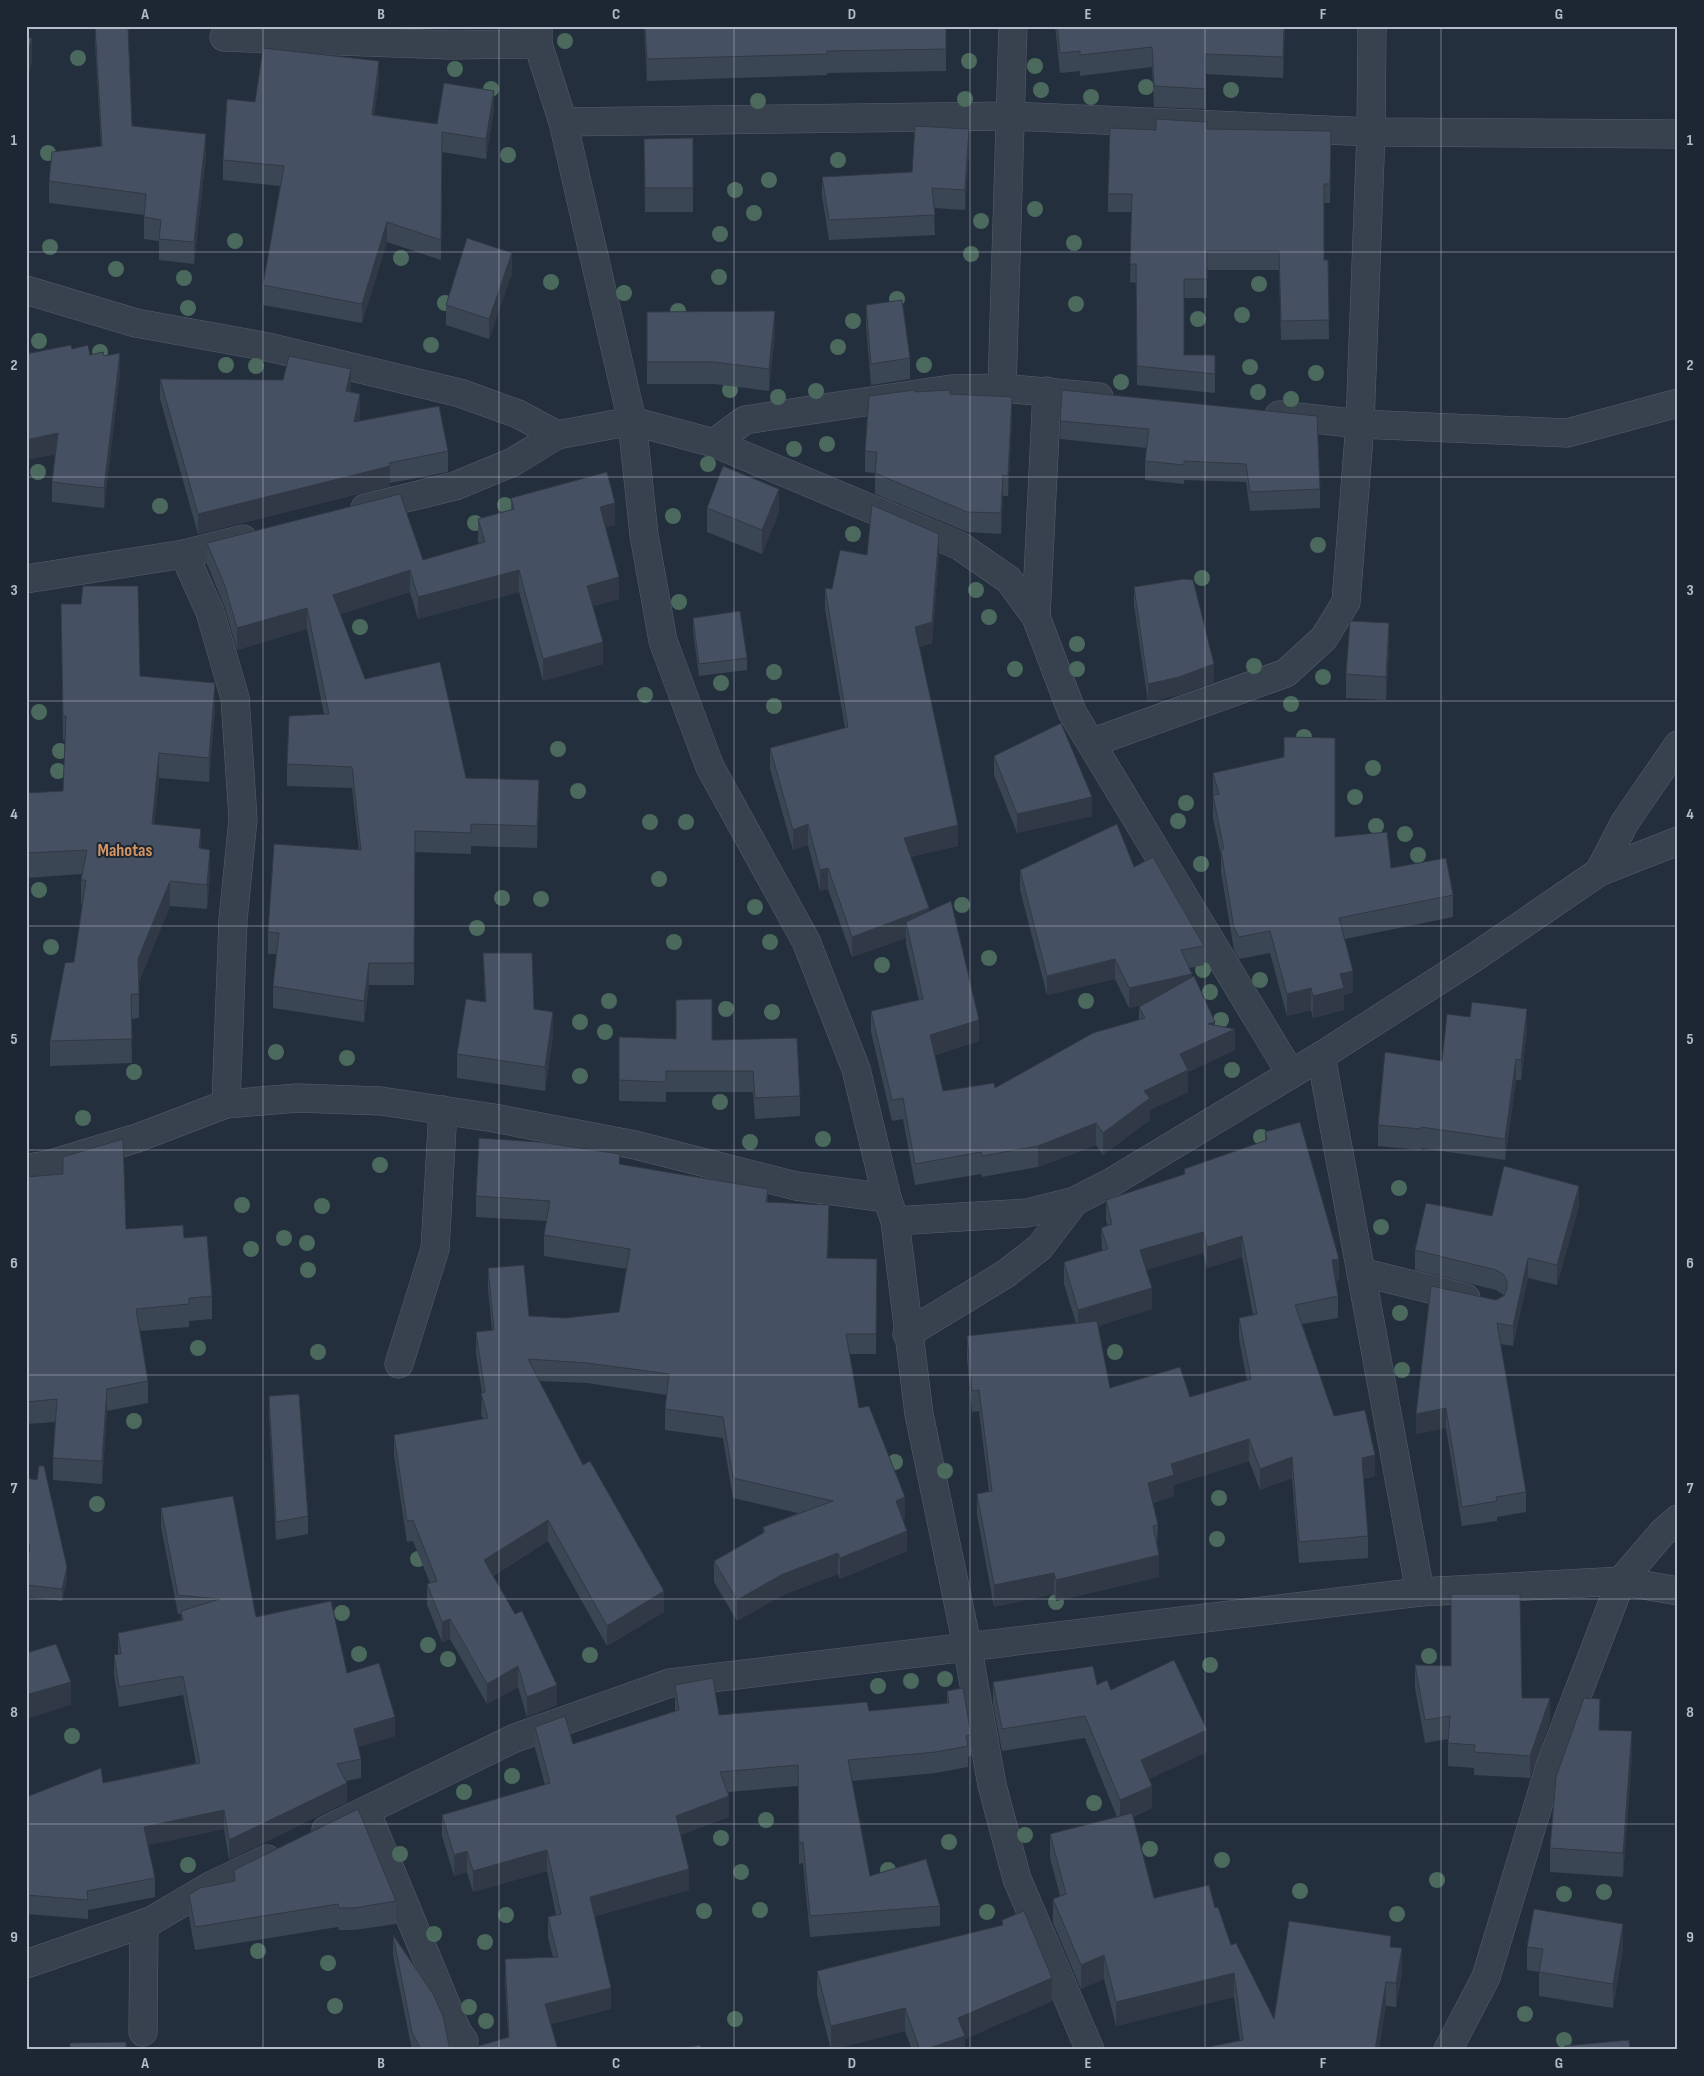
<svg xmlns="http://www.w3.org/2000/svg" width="1704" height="2076" font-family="'Sofia Sans Condensed',sans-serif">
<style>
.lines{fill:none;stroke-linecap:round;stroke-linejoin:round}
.street-casing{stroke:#565f6c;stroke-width:29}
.street{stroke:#38414e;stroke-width:28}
.tree{fill:#4b6a5d}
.wall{fill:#3b4654;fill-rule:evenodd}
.shaded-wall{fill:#303945}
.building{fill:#455162;stroke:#303945}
.grid{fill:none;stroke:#b4bcc9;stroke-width:1;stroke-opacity:0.55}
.labels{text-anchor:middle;stroke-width:4;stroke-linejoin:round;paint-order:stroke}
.neighbourhood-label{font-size:18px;font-weight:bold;fill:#d59563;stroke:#1d2633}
.neatline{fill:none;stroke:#b4bcc9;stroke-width:2}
.grid-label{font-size:16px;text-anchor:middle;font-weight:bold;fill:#b4bcc9}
</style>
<rect width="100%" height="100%" fill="#242f3e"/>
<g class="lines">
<defs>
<g id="street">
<path d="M538,26V44L563,122L632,421L644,535L663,641L710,767L806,941L856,1069L887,1198"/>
<path d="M224,37L450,45L538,44"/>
<path d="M563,122L1011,116L1371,132L1678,134"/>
<path d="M26,290L136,323L268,347L460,393L518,414L557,435"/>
<path d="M1002,388L1013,26"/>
<path d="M1279,415L1360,424L1567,433L1678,403"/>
<path d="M714,443L745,420L951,389L1002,388L1099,397"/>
<path d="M365,508L455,486L513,462L557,435L632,421L714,443L960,546L1009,580L1036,617L1072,712L1291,1074"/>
<path d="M184,554L210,612L235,698L243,819L233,920L226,1104"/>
<path d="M26,579L184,554L243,539"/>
<path d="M1036,617L1047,391"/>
<path d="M1091,743L1286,673L1324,638L1346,602L1360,424L1371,132L1372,26"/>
<path d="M1599,872L1625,822L1678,745"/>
<path d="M1321,1056L1420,1592"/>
<path d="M26,1168L48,1165L137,1138L226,1104L297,1098L381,1101L494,1118L635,1145L796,1186L887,1198L895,1221L1027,1213L1075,1201L1112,1182L1321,1056L1472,959L1599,872L1678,841"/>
<path d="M895,1221L919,1414L967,1645L992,1785L1017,1879L1090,2050"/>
<path d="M1361,1272L1466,1298"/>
<path d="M907,1334L1007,1273L1040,1247L1075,1201"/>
<path d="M399,1364L435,1249L443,1110"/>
<path d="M366,1811L457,2031L464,2041"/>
<path d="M326,1830L515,1738L670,1683L1420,1592L1621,1581L1678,1591"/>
<path d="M26,1964L151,1921L212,1885L267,1859"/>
<path d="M143,2032L144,1923"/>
<path d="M1448,2050L1486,1977L1550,1766L1621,1581L1662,1533L1678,1519"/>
</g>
</defs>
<!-- street casing -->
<use href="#street" class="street-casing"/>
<!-- street -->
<use href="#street" class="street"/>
</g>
<!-- trees -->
<g class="tree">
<circle cx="565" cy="41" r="8"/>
<circle cx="78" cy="58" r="8"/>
<circle cx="969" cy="61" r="8"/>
<circle cx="1035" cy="66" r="8"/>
<circle cx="455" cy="69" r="8"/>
<circle cx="1146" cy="87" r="8"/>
<circle cx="491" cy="89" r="8"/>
<circle cx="1041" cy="90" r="8"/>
<circle cx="1231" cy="90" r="8"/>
<circle cx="1091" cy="97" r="8"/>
<circle cx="965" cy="99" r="8"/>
<circle cx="758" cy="101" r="8"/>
<circle cx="48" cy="153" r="8"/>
<circle cx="508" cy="155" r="8"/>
<circle cx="838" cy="160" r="8"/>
<circle cx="769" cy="180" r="8"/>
<circle cx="735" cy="190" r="8"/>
<circle cx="1035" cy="209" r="8"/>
<circle cx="754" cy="213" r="8"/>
<circle cx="981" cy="221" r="8"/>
<circle cx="720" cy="234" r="8"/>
<circle cx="235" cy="241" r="8"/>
<circle cx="1074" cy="243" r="8"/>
<circle cx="50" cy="247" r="8"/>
<circle cx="971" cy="254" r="8"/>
<circle cx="401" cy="258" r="8"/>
<circle cx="116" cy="269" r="8"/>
<circle cx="719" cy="277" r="8"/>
<circle cx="184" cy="278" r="8"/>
<circle cx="551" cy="282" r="8"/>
<circle cx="1259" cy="284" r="8"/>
<circle cx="624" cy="293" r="8"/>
<circle cx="897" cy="299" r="8"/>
<circle cx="445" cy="303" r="8"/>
<circle cx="1076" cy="304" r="8"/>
<circle cx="188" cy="308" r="8"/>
<circle cx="678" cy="311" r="8"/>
<circle cx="1242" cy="315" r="8"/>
<circle cx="1198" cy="319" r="8"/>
<circle cx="853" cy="321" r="8"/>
<circle cx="39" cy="341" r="8"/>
<circle cx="431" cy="345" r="8"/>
<circle cx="838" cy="347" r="8"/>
<circle cx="100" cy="352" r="8"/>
<circle cx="226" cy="365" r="8"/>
<circle cx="924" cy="365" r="8"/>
<circle cx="256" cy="366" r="8"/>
<circle cx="1250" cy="367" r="8"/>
<circle cx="1316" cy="373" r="8"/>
<circle cx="1121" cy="382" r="8"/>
<circle cx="730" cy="390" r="8"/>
<circle cx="816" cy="391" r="8"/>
<circle cx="1258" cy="392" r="8"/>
<circle cx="778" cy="397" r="8"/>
<circle cx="1291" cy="399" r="8"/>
<circle cx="827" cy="444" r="8"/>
<circle cx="794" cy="449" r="8"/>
<circle cx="708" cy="464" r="8"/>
<circle cx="38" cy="472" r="8"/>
<circle cx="505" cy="505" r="8"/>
<circle cx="160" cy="506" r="8"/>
<circle cx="673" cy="516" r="8"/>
<circle cx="475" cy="523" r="8"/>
<circle cx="853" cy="534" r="8"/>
<circle cx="1318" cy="545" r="8"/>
<circle cx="1202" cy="578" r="8"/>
<circle cx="976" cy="590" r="8"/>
<circle cx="679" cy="602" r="8"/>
<circle cx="989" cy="617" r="8"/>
<circle cx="360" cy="627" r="8"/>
<circle cx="1077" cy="644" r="8"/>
<circle cx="1254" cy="666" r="8"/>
<circle cx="1015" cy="669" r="8"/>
<circle cx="1077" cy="669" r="8"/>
<circle cx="774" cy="672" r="8"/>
<circle cx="1323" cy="677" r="8"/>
<circle cx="721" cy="683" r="8"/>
<circle cx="645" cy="695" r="8"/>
<circle cx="1291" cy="704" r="8"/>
<circle cx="774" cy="706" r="8"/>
<circle cx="39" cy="712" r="8"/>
<circle cx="1304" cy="737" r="8"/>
<circle cx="558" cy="749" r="8"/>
<circle cx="60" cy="751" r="8"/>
<circle cx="1373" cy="768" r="8"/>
<circle cx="58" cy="771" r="8"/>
<circle cx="578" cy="791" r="8"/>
<circle cx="1355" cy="797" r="8"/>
<circle cx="1186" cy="803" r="8"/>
<circle cx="1178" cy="821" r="8"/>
<circle cx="650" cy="822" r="8"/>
<circle cx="686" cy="822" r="8"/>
<circle cx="1376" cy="826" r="8"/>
<circle cx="1405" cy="834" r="8"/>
<circle cx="1418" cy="855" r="8"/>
<circle cx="1201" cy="864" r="8"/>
<circle cx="659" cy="879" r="8"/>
<circle cx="39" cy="890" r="8"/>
<circle cx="502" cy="898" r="8"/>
<circle cx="541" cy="899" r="8"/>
<circle cx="962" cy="905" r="8"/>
<circle cx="755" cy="907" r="8"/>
<circle cx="477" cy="928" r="8"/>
<circle cx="674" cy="942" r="8"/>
<circle cx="770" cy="942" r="8"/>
<circle cx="51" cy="947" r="8"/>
<circle cx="989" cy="958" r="8"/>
<circle cx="882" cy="965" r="8"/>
<circle cx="1203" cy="970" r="8"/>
<circle cx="1260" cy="980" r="8"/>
<circle cx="1210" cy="992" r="8"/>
<circle cx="609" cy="1001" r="8"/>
<circle cx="1086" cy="1001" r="8"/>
<circle cx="726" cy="1009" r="8"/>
<circle cx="772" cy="1012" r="8"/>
<circle cx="1221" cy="1020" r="8"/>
<circle cx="580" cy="1022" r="8"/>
<circle cx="605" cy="1032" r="8"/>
<circle cx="276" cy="1052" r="8"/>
<circle cx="347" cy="1058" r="8"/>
<circle cx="1232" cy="1070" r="8"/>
<circle cx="134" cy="1072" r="8"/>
<circle cx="580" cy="1076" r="8"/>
<circle cx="720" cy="1102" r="8"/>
<circle cx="83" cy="1118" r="8"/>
<circle cx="1261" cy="1137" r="8"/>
<circle cx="823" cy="1139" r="8"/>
<circle cx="750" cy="1142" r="8"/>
<circle cx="380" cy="1165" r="8"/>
<circle cx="1399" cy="1188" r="8"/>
<circle cx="242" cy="1205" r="8"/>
<circle cx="322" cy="1206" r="8"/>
<circle cx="1381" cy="1227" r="8"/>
<circle cx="284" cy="1238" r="8"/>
<circle cx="307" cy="1243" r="8"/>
<circle cx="251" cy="1249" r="8"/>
<circle cx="308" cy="1270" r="8"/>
<circle cx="1400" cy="1313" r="8"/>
<circle cx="198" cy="1348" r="8"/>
<circle cx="318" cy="1352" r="8"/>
<circle cx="1115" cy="1352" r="8"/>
<circle cx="1402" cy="1370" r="8"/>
<circle cx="134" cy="1421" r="8"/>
<circle cx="895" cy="1462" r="8"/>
<circle cx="945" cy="1471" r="8"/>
<circle cx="1219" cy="1498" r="8"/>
<circle cx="97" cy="1504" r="8"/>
<circle cx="1217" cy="1539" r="8"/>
<circle cx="418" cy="1559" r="8"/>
<circle cx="1056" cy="1602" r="8"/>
<circle cx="342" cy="1613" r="8"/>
<circle cx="428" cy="1645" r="8"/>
<circle cx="359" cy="1654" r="8"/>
<circle cx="590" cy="1655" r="8"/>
<circle cx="1429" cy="1656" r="8"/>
<circle cx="448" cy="1659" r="8"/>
<circle cx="1210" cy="1665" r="8"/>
<circle cx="945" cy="1679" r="8"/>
<circle cx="911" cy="1681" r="8"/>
<circle cx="878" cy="1686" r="8"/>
<circle cx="72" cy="1736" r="8"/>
<circle cx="512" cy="1776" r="8"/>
<circle cx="464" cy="1792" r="8"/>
<circle cx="1094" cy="1803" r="8"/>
<circle cx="766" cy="1820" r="8"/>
<circle cx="1025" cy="1835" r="8"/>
<circle cx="721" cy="1838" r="8"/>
<circle cx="949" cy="1842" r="8"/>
<circle cx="1150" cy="1849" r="8"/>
<circle cx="400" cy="1854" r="8"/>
<circle cx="1222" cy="1860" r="8"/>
<circle cx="188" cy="1865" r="8"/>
<circle cx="888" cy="1870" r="8"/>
<circle cx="741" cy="1872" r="8"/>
<circle cx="1437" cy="1880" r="8"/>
<circle cx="1300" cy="1891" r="8"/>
<circle cx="1604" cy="1892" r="8"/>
<circle cx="1564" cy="1894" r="8"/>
<circle cx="760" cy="1910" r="8"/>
<circle cx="704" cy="1911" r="8"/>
<circle cx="987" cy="1912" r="8"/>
<circle cx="1397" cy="1914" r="8"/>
<circle cx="506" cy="1915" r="8"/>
<circle cx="434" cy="1934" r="8"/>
<circle cx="485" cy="1942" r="8"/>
<circle cx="258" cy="1951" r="8"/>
<circle cx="328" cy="1963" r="8"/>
<circle cx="335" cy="2006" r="8"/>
<circle cx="469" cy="2007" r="8"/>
<circle cx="1525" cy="2014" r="8"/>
<circle cx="735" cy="2019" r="8"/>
<circle cx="486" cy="2021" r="8"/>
<circle cx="1564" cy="2040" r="8"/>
</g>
<!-- wall -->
<g class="wall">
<path d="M95,26L132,126L206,156L194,264L159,260V241L144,239V215L49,203V181L101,146L95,43Z"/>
<path d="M644,26H946V71L827,73V75L647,81Z"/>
<path d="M1055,26H1285L1283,78L1206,74V109L1154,107L1152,67L1080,76V71L1060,73Z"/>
<path d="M379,80L374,115L437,124L494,110L486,159L442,152L441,260L387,242L362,323L263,305V285L280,186L223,180V160L255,102Z"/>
<path d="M1156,119L1331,150L1330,203H1324V260H1328L1329,339L1281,340L1279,270H1207V298H1184V355H1215V393L1137,385L1136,283L1130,282L1132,212H1108V194L1156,130Z"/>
<path d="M693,138V212H645L644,139Z"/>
<path d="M969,149L965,210L934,208L935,235L829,240L822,196V177L912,172Z"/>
<path d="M512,273L489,339L446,325V305Z"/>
<path d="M866,305L910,358V379L871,385L866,326Z"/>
<path d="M647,312L775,333L769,391L714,384H647Z"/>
<path d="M72,349L90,355L104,356L120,373L104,508L52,502V482L55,454L26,460V354Z"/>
<path d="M160,379L351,389L350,392L360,414L359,421L448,451V472L390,483V486L198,534L160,399Z"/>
<path d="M1062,390L1320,489V508L1250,511L1246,482L1184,480V484L1145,480V461L1147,448L1060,439Z"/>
<path d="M915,392L950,394L1012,418L1008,496H1003L1001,534L967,532L875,494V473L865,472V451Z"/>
<path d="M511,498L615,525L606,527L619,599L593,606L603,664L543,681L519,592L418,619L410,592L340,614L365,679L466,778L539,802L537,848L471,846V854L415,852L414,985H369L364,1022L273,1008V986L276,954H268V932L359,850L352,788L287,786V764L324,714L307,629L237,650L225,608L207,564V543L423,560L479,544L478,541V519L511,510Z"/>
<path d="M707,508L779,512L762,554L707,532Z"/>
<path d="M939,554L932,643L919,647L958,846L910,857L929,911L979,1041L935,1055L943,1091L995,1088L1139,1020V1007L1143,1005L1129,1008L1115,979L1047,995L1020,890V870L1134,867L1204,946V965L1189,968L1192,977L1215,1026L1235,1050L1188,1072V1092L1150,1110V1120L1103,1155L1096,1145L1038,1167L982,1177L981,1174L915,1185L903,1119L892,1121L871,1032V1011L919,1000L906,944V938L852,957L828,889L820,891L808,845L793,850L770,769V748L845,728L825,609V588L832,589L867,555Z"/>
<path d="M1134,587L1214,682L1179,695L1148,702L1134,605Z"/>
<path d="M61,604L140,676L215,707L209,782L159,778L154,825L201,848L210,874L207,909L170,906L139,982V1018L131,1019L132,1063L50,1066V1041L74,962L82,905L81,904V880L82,874L26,878V793L63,791L65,741L63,740Z"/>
<path d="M693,618L747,658V670L699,676L693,630Z"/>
<path d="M1389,647L1386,700L1346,698V674Z"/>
<path d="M994,756L1092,816L1017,833L994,775Z"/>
<path d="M1213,773L1335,837L1391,868L1453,895V917L1345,939L1353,992L1344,995V1010L1313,1018L1311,1010L1287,1016L1270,953L1239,959L1234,950L1221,872V856L1213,818Z"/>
<path d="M483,953L534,1009L553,1036L545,1091L457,1078V1054L485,1002Z"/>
<path d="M1527,1029L1521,1080H1516L1505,1160L1421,1148V1150L1378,1146V1125L1442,1061Z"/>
<path d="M619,1037L712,1040L800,1096V1116L755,1119L753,1092H666V1102L619,1101Z"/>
<path d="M1265,1132L1339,1280L1335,1281L1338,1296V1318L1302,1324L1334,1416L1375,1476L1363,1479L1368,1536V1558L1299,1563L1292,1478L1260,1490L1249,1461L1174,1485V1496L1153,1503L1158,1525L1157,1546L1159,1577L1056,1601L1054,1594L994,1607L977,1515V1494L989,1491L979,1411L972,1412L967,1357V1336L1076,1323L1064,1284V1262L1102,1251L1101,1228L1108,1226L1106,1221V1200L1184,1175V1169L1265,1141ZM1203,1253L1207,1268L1242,1257L1253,1315L1239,1318V1339L1247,1381L1190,1397L1110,1388L1098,1326L1152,1309L1146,1270Z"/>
<path d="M63,1157L126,1229L184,1238L212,1296V1319L189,1321V1327L140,1331L148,1381V1403L107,1411L102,1484L53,1480V1458L56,1422L26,1424V1177L63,1174Z"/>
<path d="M620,1164L768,1202L829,1226L828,1258L877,1259L876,1354H849L859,1408L905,1518L903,1519L907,1551L840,1579L838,1574L783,1595L737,1621L714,1582V1561L763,1533V1527L798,1513L733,1498L723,1438L665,1430V1409L667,1395L587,1383L539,1381L583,1465L664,1612L607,1646L548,1541L493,1576L557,1705L527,1717L518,1687L487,1704L450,1639L442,1642L427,1605V1584L430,1583L413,1541L407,1542L394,1455V1435L483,1419L481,1414L482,1393L476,1353V1332L492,1330L488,1289V1268L529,1316L566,1318L619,1312L627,1269L544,1256V1235L547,1221L476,1217V1196Z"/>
<path d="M1579,1206L1557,1285L1528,1278L1513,1346L1500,1344L1526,1492V1512L1497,1517V1521L1462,1526L1446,1428L1416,1434L1496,1300L1504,1295L1496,1290L1415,1270V1250L1492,1216Z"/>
<path d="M269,1396L308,1516V1534L276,1540L269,1414Z"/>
<path d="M26,1478L67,1579L62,1601L26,1597V1573L28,1557L26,1556Z"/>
<path d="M161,1508L256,1617L347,1673L395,1736L358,1747L361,1759V1778L346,1781L347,1802L229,1860L224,1829L148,1845L155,1878V1897L88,1910V1919L26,1914V1797L103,1783L196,1763L183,1695L119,1707L114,1674V1655L118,1654V1633L181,1620V1614H178L161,1527Z"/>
<path d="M1415,1665L1522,1698L1550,1721L1530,1778L1474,1775V1768L1448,1766V1739L1425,1743L1415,1688Z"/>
<path d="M993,1682L1097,1685L1111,1690L1207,1752L1149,1779L1152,1808L1133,1817L1154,1898L1215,1908L1231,1945L1274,2019L1391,1947L1402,1972L1396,2007L1386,2006L1240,2041L1234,1997L1116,2026L1104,1979L1081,1989L1053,1923V1899L1060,1896L1050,1858V1834L1117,1817L1085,1738L1002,1751L993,1704Z"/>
<path d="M675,1685L719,1715L869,1711L947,1704V1691L971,1735V1756L968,1757V1767L936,1773L852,1781L870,1876L940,1906V1926L810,1937L803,1863L799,1864L798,1786L728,1792L729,1817L680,1835L689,1890L595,1916L611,2009L551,2024L508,2037L505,1980V1959L553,1957L548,1938V1917L556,1915L547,1871L473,1892L467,1872L454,1876L442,1836V1815L545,1785L535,1748V1727L573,1744L675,1711Z"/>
<path d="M1600,1730L1632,1755L1623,1877L1550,1872V1848Z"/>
<path d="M234,1870L396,1901V1924L354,1930H339L338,1927L195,1950L189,1917V1895L234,1881Z"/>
<path d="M1002,1920L1052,2001L965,2039V2050H912L905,2031L831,2050L817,1995V1971L1002,1926Z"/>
<path d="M393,1935L450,2050H412L393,1956Z"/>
<path d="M1527,1947L1623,1948L1613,2008L1539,1996V1972L1527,1970Z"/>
</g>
<!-- shaded-wall -->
<g class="shaded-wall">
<path d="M1284,26H1285L1283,78V57Z"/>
<path d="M32,38V62L26,83V60Z"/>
<path d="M379,61V80L372,135V115Z"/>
<path d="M494,91V110L486,159V139Z"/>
<path d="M969,129V149L965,210V190Z"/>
<path d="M206,134V156L194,264V242Z"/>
<path d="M387,222V242L362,323V304Z"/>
<path d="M512,253V273L489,339V319Z"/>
<path d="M775,311V333L769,391V369Z"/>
<path d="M120,353V373L104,508V488Z"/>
<path d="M351,369V389L346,411V391Z"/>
<path d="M360,394V414L354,443V422Z"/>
<path d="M1012,397V418L1008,496V476Z"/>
<path d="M58,433V454L26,460V440Z"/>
<path d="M390,466V486L198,534V514Z"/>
<path d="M1003,475V496L1001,534V513Z"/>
<path d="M779,489V512L762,554V530Z"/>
<path d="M615,503V525L600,529V507Z"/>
<path d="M939,534V554L932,643L915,648V627Z"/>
<path d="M410,570V592L333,617V595Z"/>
<path d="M519,570V592L418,619V597Z"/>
<path d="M619,577V599L587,608V586Z"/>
<path d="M307,608V629L237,650V628Z"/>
<path d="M1389,623V647L1386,700V677Z"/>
<path d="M603,642V664L543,681V659Z"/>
<path d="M1214,664V682L1179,695L1148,702V684Z"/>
<path d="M215,683V707L209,782V758Z"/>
<path d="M159,753V778L152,849V824Z"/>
<path d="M539,780V802L537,848V826Z"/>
<path d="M1092,797V816L1017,833V814Z"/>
<path d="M808,824V845L793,850V830Z"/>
<path d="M958,825V846L904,858V838Z"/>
<path d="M201,829V853L199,848Z"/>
<path d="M210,850V874L207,909V885Z"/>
<path d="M828,868V889L820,891V870Z"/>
<path d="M170,881V906L138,984V959Z"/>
<path d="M929,908V929L906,922V938L852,957V937Z"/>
<path d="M1115,959V979L1047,995V976Z"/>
<path d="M369,963V985L364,1022V1001Z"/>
<path d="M1353,971V992L1344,995V1010L1313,1018V996L1340,974Z"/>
<path d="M1192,974V994L1129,1008V988Z"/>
<path d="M1311,988V1010L1287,1016V994Z"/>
<path d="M1527,1009V1029L1521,1080V1060Z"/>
<path d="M553,1012V1036L545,1091V1067Z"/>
<path d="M979,1020V1041L930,1056V1035Z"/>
<path d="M1215,1022V1038L1235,1029V1050L1188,1072V1092L1150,1110V1120L1103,1155V1133L1180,1054L1208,1024Z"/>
<path d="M1516,1059V1080L1505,1160V1139Z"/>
<path d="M1096,1123V1145L1038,1167V1146Z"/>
<path d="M1579,1186V1206L1557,1285V1265Z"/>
<path d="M768,1189V1210L766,1202Z"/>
<path d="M829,1205V1226L827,1278V1258Z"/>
<path d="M1203,1232V1253L1140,1272V1250Z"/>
<path d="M1242,1236V1257L1207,1268V1247Z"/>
<path d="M1528,1258V1278L1513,1346V1326Z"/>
<path d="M1339,1259V1280L1332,1282V1260Z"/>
<path d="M1152,1288V1309L1078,1332V1310Z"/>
<path d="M107,1389V1411L102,1484V1461Z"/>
<path d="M1446,1408V1428L1416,1434V1414Z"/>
<path d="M1249,1439V1461L1174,1485V1496L1148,1505V1483L1171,1464Z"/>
<path d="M1375,1455V1476L1362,1479V1458Z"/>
<path d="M1292,1457V1478L1260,1490V1469Z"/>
<path d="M905,1497V1518L896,1522V1501Z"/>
<path d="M548,1520V1541L484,1581V1560Z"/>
<path d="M907,1531V1551L840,1579V1558Z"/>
<path d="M838,1553V1574L783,1595L737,1621V1600L783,1574Z"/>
<path d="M1159,1555V1577L1056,1601V1580Z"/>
<path d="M67,1567V1579L62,1601V1589Z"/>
<path d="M1054,1573V1594L994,1607V1585Z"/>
<path d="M664,1591V1612L607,1646V1626Z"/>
<path d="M450,1619V1639L442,1642V1622Z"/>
<path d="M518,1666V1687L487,1704V1684Z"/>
<path d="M71,1682V1705L26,1719V1695Z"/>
<path d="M557,1685V1705L527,1717V1697Z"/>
<path d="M1550,1698V1721L1530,1778V1756Z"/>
<path d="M395,1717V1736L354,1748V1729Z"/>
<path d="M1207,1730V1752L1141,1783V1760Z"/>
<path d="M1632,1731V1755L1623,1877V1853Z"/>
<path d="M347,1783V1802L229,1860V1840Z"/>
<path d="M1152,1786V1808L1120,1822V1800Z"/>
<path d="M729,1796V1817L676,1837V1816Z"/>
<path d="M224,1810V1829L144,1846V1827Z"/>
<path d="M547,1850V1871L473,1892V1871Z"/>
<path d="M467,1851V1872L454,1876V1855Z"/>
<path d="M689,1869V1890L590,1918V1897Z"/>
<path d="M1623,1924V1948L1613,2008V1984Z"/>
<path d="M1402,1948V1972L1396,2007V1983Z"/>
<path d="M1104,1955V1979L1081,1989V1965Z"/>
<path d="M1234,1973V1997L1116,2026V2002Z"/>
<path d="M1052,1978V2001L965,2039V2050H923L958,2018Z"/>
<path d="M1386,1982V2006L1379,2050H1375Z"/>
<path d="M611,1988V2009L545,2025V2004Z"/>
<path d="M905,2008V2031L831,2050V2026Z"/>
</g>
<!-- building -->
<g class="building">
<path d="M95,26H128L132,126L206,134L194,242L159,239L161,220L144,217L146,194L49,181L52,152L102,146Z"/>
<path d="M645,26H946V49L827,51V54L647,59Z"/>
<path d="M1057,26H1284L1283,57L1205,54L1206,89L1154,86L1152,47L1080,55V51L1060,53Z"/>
<path d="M26,38H32L26,60Z"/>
<path d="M263,48L379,61L372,115L437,124L444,83L494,91L486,139L442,132L441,240L387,222L362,304L263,285L284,166L223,160L227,99L255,102Z"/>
<path d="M1156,119L1207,122V129L1331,131L1330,184H1324V260H1328L1329,320L1281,321L1279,251H1207V279H1184V355H1215V374L1137,366L1136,264H1130L1132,194H1108L1110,128L1156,130Z"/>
<path d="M915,126L969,129L965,190L932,188L935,215L829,220L822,177L912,172Z"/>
<path d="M693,138V188H645L644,139Z"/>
<path d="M467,238L512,253L489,319L446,305Z"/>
<path d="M902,300L910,358L871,364L866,305Z"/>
<path d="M775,311L769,369L714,362H647V312Z"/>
<path d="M71,345L72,349L88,345L90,355L103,352L104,356L120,353L104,488L52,482L58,433L26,440V354Z"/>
<path d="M289,356L351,369L346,391L360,394L354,422L439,406L448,451L389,463L390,466L198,514L160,379L283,380Z"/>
<path d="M915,390V392L950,390V394L1012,397L1008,476L1003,475L1001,513L967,512L875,473L877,452L865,451L869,396Z"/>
<path d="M1062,390L1317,416L1320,489L1250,492L1246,464L1184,461V465L1145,461L1149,429L1060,421Z"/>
<path d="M723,466L779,489L762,530L707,508Z"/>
<path d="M607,472L615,503L600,507L619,577L587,586L603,642L543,659L519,570L418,597L410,570L333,595L365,679L440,662L466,778L539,780L537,826L471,824V833L415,831L414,963H369L364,1001L273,986L279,933L268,932L274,844L361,850L352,767L287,764L289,716L329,714L307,608L237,628L225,586L207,543L400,494L423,560L485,542L478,519L514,509L511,498Z"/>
<path d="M872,505L939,534L932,622L915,627L958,825L904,838L929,908L852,937L828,868L820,870L808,824L793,830L770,748L848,727L825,588L832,589L840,550L867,555Z"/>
<path d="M1184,579L1193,580L1214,664L1179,677L1148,684L1134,587Z"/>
<path d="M83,586H138L140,676L215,683L209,758L159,753L152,824L201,829L199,848L210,850L207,885L170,881L138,959L139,994H131L132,1039L50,1041L65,963L74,962L86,880H81L87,850L26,853V793L63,791L66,716H63L61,604H81Z"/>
<path d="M740,611L747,658L699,664L693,618Z"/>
<path d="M1350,621L1389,623L1386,677L1346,674Z"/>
<path d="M1061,723L1092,797L1017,814L994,756Z"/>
<path d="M1284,737L1335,738V837L1387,832L1391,868L1446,858L1453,895L1339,918L1353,971L1340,974L1344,988L1313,996L1311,988L1287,994L1270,931L1239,937L1234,928L1221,850L1224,849L1213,796L1219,794L1213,773L1284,757Z"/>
<path d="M1117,824L1134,867L1153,857L1204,946L1181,950L1192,974L1129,988L1115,959L1047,976L1020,870Z"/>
<path d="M951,901L979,1020L930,1035L943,1091L994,1083L995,1088L1093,1033L1145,1018L1139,1007L1194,976L1215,1022L1208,1024L1235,1029L1180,1054L1188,1070L1144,1091L1150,1098L1103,1133L1096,1123L1038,1146L982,1156L981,1152L915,1164L903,1098L892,1100L871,1011L923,999L906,922Z"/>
<path d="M483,953H532L534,1009L553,1012L545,1067L457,1054L466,999L486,1002Z"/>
<path d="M712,999V1040L797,1038L800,1096L755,1098L753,1071H666V1082L619,1080V1037L676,1039V1000Z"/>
<path d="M1472,1002L1527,1009L1521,1060L1516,1059L1505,1139L1421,1127V1129L1378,1125L1385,1052L1442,1061L1447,1014L1470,1017Z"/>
<path d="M1300,1122L1339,1259L1332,1260L1338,1296L1295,1305L1334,1416L1365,1410L1375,1455L1362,1458L1368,1536L1299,1542L1292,1457L1260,1469L1249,1439L1171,1464L1174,1475L1148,1483L1158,1525L1153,1526L1159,1555L1056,1580L1054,1573L994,1585L977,1494L992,1491L979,1390L972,1391L967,1336L1097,1321L1110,1388L1180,1367L1190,1397L1251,1379L1239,1318L1257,1314L1242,1236L1207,1247L1203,1232L1140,1250L1152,1288L1078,1310L1064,1262L1108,1249L1101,1228L1112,1224L1106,1200L1185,1174L1184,1169L1267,1140L1265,1132Z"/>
<path d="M479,1138L539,1142L620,1154L619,1164L768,1189L766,1202L829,1205L827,1258L877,1259L876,1334H846L859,1408L869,1406L905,1497L896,1501L907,1531L840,1558L838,1553L783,1574L737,1600L714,1561L765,1532L763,1527L833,1501L733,1478L723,1417L665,1409L669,1374L587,1363L528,1359L583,1465L590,1461L664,1591L607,1626L548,1520L484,1560L515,1614L522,1611L557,1685L527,1697L518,1666L487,1684L450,1619L442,1622L427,1584L437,1581L413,1520L407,1521L394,1435L488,1418L481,1393L485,1392L476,1332L494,1330L488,1268L524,1265L529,1316L566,1318L619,1312L630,1249L544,1235L550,1201L476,1196Z"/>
<path d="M123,1139L126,1229L183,1225L184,1238L207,1236L212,1296L189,1298V1304L136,1309L148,1381L107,1389L102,1461L53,1458L57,1399L26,1402V1177L63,1174V1157Z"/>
<path d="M1504,1166L1579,1186L1557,1265L1528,1258L1513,1326L1497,1323L1526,1492L1496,1497L1497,1501L1462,1507L1446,1408L1416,1414L1431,1286L1496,1300L1504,1296L1507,1289V1281L1503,1274L1496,1270L1415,1250L1426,1203L1492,1216Z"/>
<path d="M299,1394L308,1516L276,1522L269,1396Z"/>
<path d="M39,1466H44L67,1567L62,1589L26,1585V1573L30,1545L26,1544V1478L37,1480Z"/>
<path d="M233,1496L256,1617L331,1601L347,1673L379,1663L395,1717L354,1729L361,1759L337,1764L347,1783L229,1840L224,1810L144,1827L155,1878L87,1891L88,1900L26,1895V1797L101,1768L103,1783L200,1763L183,1676L119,1687L114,1655L121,1654L118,1633L183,1620L181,1611L220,1599L178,1595L161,1508Z"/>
<path d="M1451,1594H1520L1522,1698H1550L1530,1756L1474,1752L1475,1745L1448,1743L1450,1716L1425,1720L1415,1665L1451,1666Z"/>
<path d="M56,1644L71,1682L26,1695V1653Z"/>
<path d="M1174,1660L1207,1730L1141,1760L1152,1786L1120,1800L1085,1716L1002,1729L993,1682L1093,1666L1097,1685L1107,1680L1111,1690Z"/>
<path d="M713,1678L719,1715L867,1702L869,1711L949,1703L947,1691L963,1688L971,1735L966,1736L968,1746L936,1752L848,1760L870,1876L926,1859L940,1906L810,1916L803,1842L799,1843L798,1765L720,1772L729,1796L676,1816L689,1869L590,1897L611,1988L545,2004L558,2050H465L509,2037L505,1959L558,1957L548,1917L561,1914L547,1850L473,1871L467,1851L454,1855L442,1815L550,1783L535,1727L565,1716L573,1744L679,1710L675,1685Z"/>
<path d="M1584,1698L1600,1699L1599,1730L1632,1731L1623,1853L1550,1848L1556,1777Z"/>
<path d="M358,1809L396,1901L354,1908H339L338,1904L195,1927L189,1895L200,1888L235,1881L234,1870Z"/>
<path d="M1132,1813L1154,1898L1209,1885L1215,1908L1218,1907L1231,1945L1236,1943L1274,2019L1289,1921L1391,1936L1390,1947L1402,1948L1396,1983L1386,1982L1375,2050H1194L1243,2040L1234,1973L1116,2002L1104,1955L1081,1965L1053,1899L1066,1894L1050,1834Z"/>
<path d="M1534,1909L1623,1924L1613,1984L1539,1972L1543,1949L1527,1947Z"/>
<path d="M1024,1911L1052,1978L958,2018L965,2036L923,2050H920L905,2008L831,2026L817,1971L1003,1925L1002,1920Z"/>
<path d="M393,1935L433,1994L443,2016L450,2050H421L412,2032Z"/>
<path d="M1629,2040L1630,2050H1565V2046Z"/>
<path d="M126,2042V2050H70V2043Z"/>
<path d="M700,2045L702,2050H678Z"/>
</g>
<!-- grid -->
<path class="grid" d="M263,26V2050M499,26V2050M734,26V2050M970,26V2050M1205,26V2050M1441,26V2050M26,252H1678M26,477H1678M26,701H1678M26,926H1678M26,1150H1678M26,1375H1678M26,1599H1678M26,1824H1678"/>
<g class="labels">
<!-- neighbourhood labels -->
<g class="neighbourhood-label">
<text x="125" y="856">Mahotas</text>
</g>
</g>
<!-- border -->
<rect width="1704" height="2076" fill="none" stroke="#1d2633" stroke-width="55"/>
<rect x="28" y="28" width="1648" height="2020" class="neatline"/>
<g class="grid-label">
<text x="145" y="19">A</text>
<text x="381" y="19">B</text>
<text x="616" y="19">C</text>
<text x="852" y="19">D</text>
<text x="1088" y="19">E</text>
<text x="1323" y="19">F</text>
<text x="1559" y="19">G</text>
<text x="14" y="145">1</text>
<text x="1690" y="145">1</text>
<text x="14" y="370">2</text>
<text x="1690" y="370">2</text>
<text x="14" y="595">3</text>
<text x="1690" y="595">3</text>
<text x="14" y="819">4</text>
<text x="1690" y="819">4</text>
<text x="14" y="1044">5</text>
<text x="1690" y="1044">5</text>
<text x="14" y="1268">6</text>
<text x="1690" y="1268">6</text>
<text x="14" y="1493">7</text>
<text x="1690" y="1493">7</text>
<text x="14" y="1717">8</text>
<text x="1690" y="1717">8</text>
<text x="14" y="1942">9</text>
<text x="1690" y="1942">9</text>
<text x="145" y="2068">A</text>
<text x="381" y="2068">B</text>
<text x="616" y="2068">C</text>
<text x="852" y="2068">D</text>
<text x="1088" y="2068">E</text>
<text x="1323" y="2068">F</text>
<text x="1559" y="2068">G</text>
</g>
</svg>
